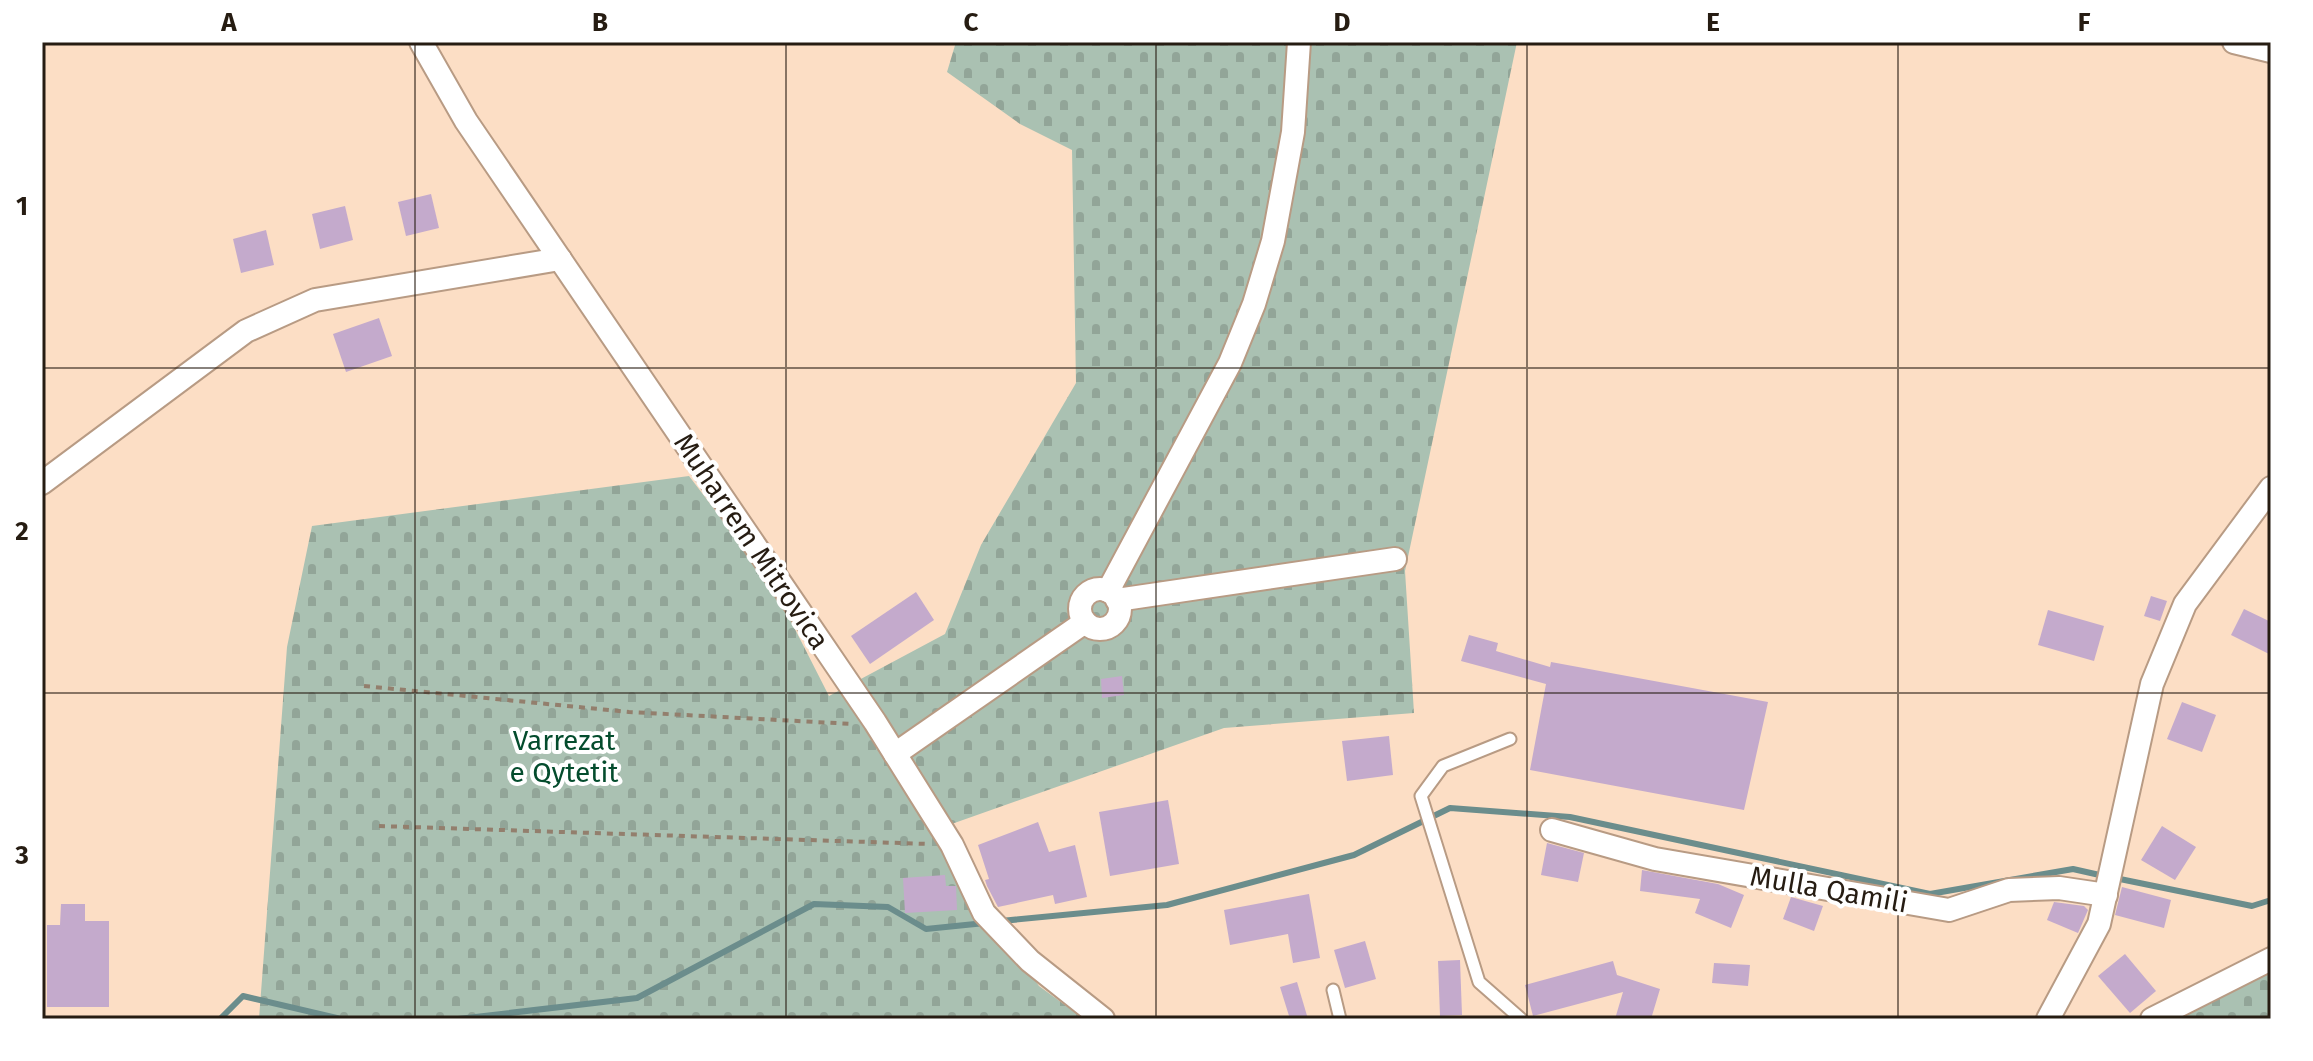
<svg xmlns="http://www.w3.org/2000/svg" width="2313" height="1061" font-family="'Fira Sans',sans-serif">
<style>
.cemetery{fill:url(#cemetery-stones)}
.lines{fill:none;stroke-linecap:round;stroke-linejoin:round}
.stream{stroke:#6b8d8c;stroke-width:6}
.building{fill:#c4aacc}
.service-casing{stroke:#b89b84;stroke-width:15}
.minor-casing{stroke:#b89b84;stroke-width:26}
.path{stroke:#937f6d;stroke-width:4;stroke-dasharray:6 6;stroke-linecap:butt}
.service{stroke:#fff;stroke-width:11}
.minor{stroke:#fff;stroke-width:22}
.grid{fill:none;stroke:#261c12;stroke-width:2;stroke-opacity:0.55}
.labels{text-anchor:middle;stroke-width:8;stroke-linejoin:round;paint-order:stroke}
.street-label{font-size:28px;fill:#261c12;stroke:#fff}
.park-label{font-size:28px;fill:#044c2d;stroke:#fff}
.neatline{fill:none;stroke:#261c12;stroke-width:3}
.grid-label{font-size:26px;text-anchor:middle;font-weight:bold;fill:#261c12}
</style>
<defs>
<pattern id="cemetery-stones" width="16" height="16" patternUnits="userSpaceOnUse" patternTransform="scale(2)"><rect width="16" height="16" fill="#aac1b2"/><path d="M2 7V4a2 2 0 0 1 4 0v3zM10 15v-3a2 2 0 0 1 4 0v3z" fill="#92a598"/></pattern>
</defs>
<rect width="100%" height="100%" fill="#fcdec5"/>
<!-- cemetery -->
<g class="cemetery">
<path d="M956,42H1517L1405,571L1414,713L1224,728L929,832L1039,986L1084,1019H259L287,647L312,526L689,476L773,586L829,696L945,634L981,545L1076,383L1072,150L1020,124L947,72Z"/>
<path d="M2271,970V1019H2175Z"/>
</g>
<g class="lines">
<!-- stream -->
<g class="stream">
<path d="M2115,878L2252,906L2271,900"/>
<path d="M1001,921L1167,905L1354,855L1450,808L1570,817L1930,894L2073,869L2104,876"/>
<path d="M220,1019L243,996L341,1019"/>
<path d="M458,1019L637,998L814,904L888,907L926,929L985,923"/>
</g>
</g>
<!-- building -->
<g class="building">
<path d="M431,194L439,228L406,236L398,202Z"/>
<path d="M345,206L353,240L320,249L312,214Z"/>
<path d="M266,230L274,265L241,273L233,239Z"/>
<path d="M379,318L392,356L346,372L333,334Z"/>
<path d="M916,592L934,620L870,664L851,636Z"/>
<path d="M2151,596L2167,601L2160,621L2144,616Z"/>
<path d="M2244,609L2271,622V655L2231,635Z"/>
<path d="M2048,610L2104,626L2094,661L2038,645Z"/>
<path d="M1469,635L1498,643L1496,651L1550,667L1551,662L1768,702L1744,810L1530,770L1546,684L1461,661Z"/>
<path d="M1122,676L1124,695L1102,698L1101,679Z"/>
<path d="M2182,702L2216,715L2202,752L2167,739Z"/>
<path d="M1389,736L1393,775L1347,781L1342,741Z"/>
<path d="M1168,800L1179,864L1110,876L1099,812Z"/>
<path d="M1038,822L1049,852L1075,845L1087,897L1055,904L1053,895L998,907L987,886L985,880L989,879L978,845Z"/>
<path d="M2162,826L2196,847L2175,880L2141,860Z"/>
<path d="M1547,843L1584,853L1578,882L1541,875Z"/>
<path d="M1642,870L1718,884L1744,895L1731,928L1695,913L1700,899L1640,891Z"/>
<path d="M945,875L946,886H956L957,910L905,913L903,878Z"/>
<path d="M2122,887L2171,900L2164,928L2115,915Z"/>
<path d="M1309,894L1320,958L1293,963L1288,934L1230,945L1224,910Z"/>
<path d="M1791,897L1823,906L1814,931L1783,919Z"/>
<path d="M2054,902L2084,906L2088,910L2078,933L2047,920Z"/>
<path d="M61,904H85V921H109V1007H47V925H60Z"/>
<path d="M1365,941L1376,979L1345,988L1334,950Z"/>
<path d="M2125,954L2156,991L2130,1013L2098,976Z"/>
<path d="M1460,960L1462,1015L1440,1016L1438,961Z"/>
<path d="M1613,961L1617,975L1660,989L1651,1019H1615L1623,992L1533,1016L1525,985Z"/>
<path d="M1714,963L1750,965L1748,986L1712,983Z"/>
<path d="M1297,982L1308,1019H1290L1280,987Z"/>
</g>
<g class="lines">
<defs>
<g id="service">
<path d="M1510,739L1443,766L1421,796L1479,982L1521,1019"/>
<path d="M1333,990L1340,1019"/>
</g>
<g id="minor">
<path d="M421,42L466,121L875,722L952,845L984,913L1030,961L1103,1019"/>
<path d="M2234,42L2271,51"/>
<path d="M42,483L246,331L315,300L560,259"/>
<circle cx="1100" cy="609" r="20"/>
<path d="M1108,591L1230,363L1254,304L1273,241L1293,132L1299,42"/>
<path d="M1117,600L1395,559"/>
<path d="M895,754L1085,622"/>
<path d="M1552,830L1655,859L1949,910L2009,890L2059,888L2106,895"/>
<path d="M2048,1019L2099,924L2152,684L2185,604L2271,488"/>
<path d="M2152,1019L2271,959"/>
</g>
</defs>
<!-- service casing -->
<use href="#service" class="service-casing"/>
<!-- minor casing -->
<use href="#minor" class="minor-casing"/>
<!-- path -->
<g class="path">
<path d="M364,686L629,712L853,724"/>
<path d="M379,826L930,844"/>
</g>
<!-- service -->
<use href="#service" class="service"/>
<!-- minor -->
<use href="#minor" class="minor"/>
</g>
<!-- grid -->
<path class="grid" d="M415,42V1019M786,42V1019M1156,42V1019M1527,42V1019M1898,42V1019M42,368H2271M42,693H2271"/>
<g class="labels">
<!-- street labels -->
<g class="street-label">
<text transform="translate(752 541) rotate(56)" y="10">Muharrem Mitrovica</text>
<text transform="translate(1829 889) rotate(10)" y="10">Mulla Qamili</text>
</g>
<!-- park labels -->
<g class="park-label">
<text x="564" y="750">Varrezat<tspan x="564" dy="32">e Qytetit</tspan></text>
</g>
</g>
<!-- border -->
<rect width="2313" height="1061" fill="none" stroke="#ffffff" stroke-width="88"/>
<rect x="44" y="44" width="2225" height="973" class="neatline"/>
<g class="grid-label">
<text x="229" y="31">A</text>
<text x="600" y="31">B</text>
<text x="971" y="31">C</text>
<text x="1342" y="31">D</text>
<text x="1713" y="31">E</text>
<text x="2084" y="31">F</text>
<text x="22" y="215">1</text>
<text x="22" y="540">2</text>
<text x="22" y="864">3</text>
</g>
</svg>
